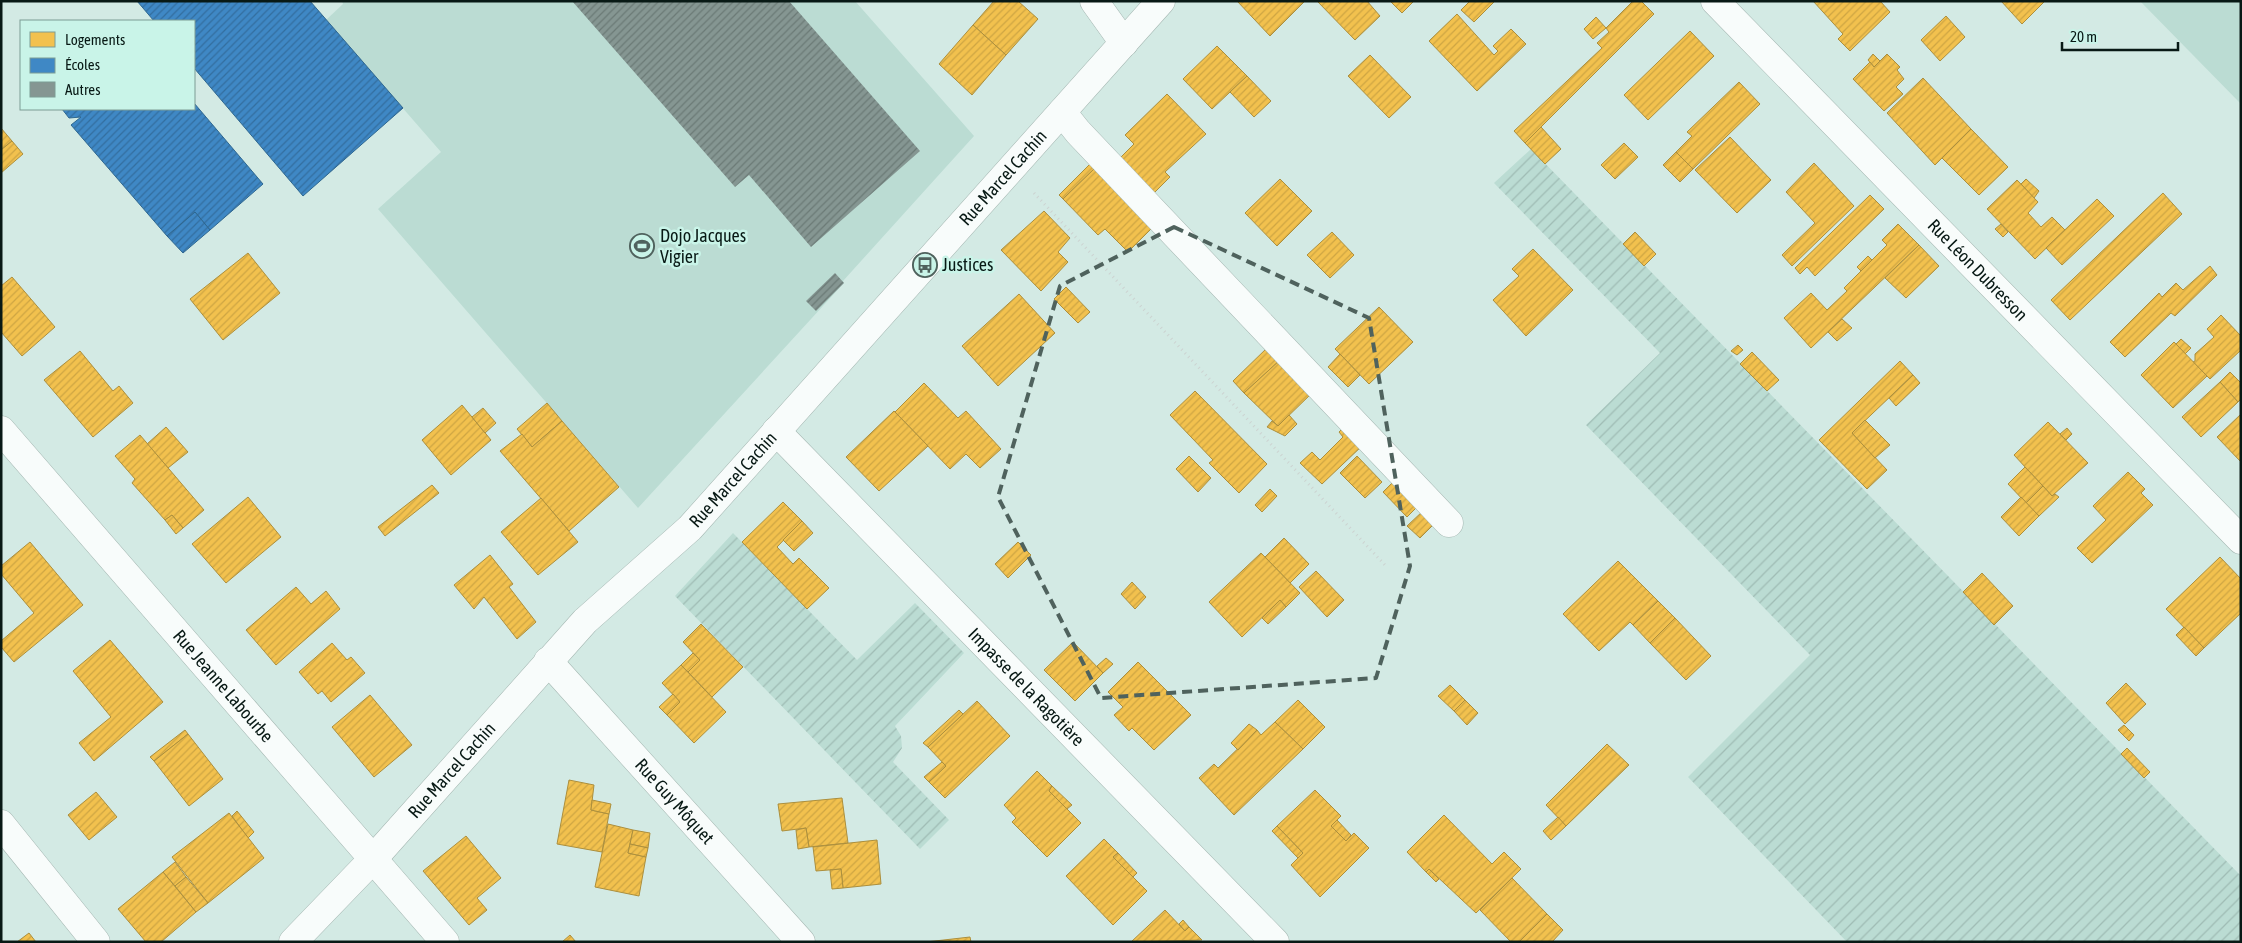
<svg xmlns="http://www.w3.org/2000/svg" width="2242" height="943" font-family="'Asap Condensed',sans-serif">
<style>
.garden{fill:url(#garden-furrows)}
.pitch{fill:#bbdcd3}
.homes{fill:url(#homes-hatch);stroke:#ac8f3d}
.schools{fill:url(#schools-hatch);stroke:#2e6790}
.building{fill:url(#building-hatch)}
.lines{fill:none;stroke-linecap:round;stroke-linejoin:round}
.minor-casing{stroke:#a5b7b2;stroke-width:29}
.path{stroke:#ccd3d1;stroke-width:3;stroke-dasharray:1 4;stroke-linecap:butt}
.minor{stroke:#f8fcfb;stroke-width:28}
.marked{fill:none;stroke:#4f625d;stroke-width:4;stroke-dasharray:10 6;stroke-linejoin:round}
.labels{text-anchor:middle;stroke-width:5;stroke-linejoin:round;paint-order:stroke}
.street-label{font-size:18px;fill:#081915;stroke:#c9f4e8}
.poi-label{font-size:18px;fill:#081915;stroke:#c9f4e8;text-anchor:start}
</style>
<defs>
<pattern id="garden-furrows" width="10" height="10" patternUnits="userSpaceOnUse" patternTransform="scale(1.25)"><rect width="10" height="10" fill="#bbdcd3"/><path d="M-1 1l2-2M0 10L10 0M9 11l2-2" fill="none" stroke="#9fbcb4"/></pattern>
<pattern id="homes-hatch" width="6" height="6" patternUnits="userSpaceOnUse" patternTransform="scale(1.25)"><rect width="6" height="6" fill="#f2c14e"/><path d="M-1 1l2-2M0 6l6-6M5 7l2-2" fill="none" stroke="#cea543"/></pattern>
<pattern id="schools-hatch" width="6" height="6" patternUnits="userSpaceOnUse" patternTransform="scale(1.25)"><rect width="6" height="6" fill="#3f88c5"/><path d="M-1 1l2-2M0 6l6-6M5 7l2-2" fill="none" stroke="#336e9f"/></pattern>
<pattern id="building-hatch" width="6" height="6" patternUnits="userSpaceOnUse" patternTransform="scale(1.25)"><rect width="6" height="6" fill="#859692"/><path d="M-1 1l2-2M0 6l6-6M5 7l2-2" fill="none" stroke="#6b7a76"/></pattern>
</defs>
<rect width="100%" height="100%" fill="#d3eae4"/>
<!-- garden -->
<g class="garden">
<path d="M1531,149L2241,876V942H1847L1688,777L1810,655L1586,425L1660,353L1494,183Z"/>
<path d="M733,533L857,660L915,603L964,653L895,726L901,736L902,748L893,762L949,820L920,849L675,596Z"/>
</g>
<!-- pitch -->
<g class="pitch">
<path d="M342,1H855L974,136L843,281L844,283L638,508L378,209L441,152L326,20L343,4Z"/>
<path d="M2140,1H2241V104Z"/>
</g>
<!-- homes -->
<g class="homes">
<path d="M994,1H1018L1038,19L1006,55L973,25Z"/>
<path d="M1237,1H1305L1270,36Z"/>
<path d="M1317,1H1367L1380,16L1355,40Z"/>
<path d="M1390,1H1414L1402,13Z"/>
<path d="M1470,1H1495L1474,22L1461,10Z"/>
<path d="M1633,1H1641L1654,14L1525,143L1514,131L1602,48L1597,43L1609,32L1606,28Z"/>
<path d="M1813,1H1880L1890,12L1850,51L1838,39L1843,34Z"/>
<path d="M2001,1H2045L2022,24Z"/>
<path d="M1457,14L1494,55L1498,51L1493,46L1511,29L1526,44L1477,91L1429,41Z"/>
<path d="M1946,16L1965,37L1940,61L1921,40Z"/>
<path d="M1596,17L1606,28L1593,39L1584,29Z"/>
<path d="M973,25L1006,55L972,95L939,64Z"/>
<path d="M1690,31L1714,56L1648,120L1624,95Z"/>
<path d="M1217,46L1247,76L1212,109L1183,79Z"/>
<path d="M1873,54L1880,61L1874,67L1868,60Z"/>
<path d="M1887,54L1900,67L1897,70L1904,79L1896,87L1903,94L1884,111L1853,79L1870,62L1874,67Z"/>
<path d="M1370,55L1411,97L1389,118L1348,76Z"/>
<path d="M1247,76L1271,101L1254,117L1230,92Z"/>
<path d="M1923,78L1971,129L1935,165L1887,113Z"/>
<path d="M1739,82L1760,104L1693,169L1676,152L1692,136L1687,132Z"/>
<path d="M1167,94L1206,134L1165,172L1170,177L1153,194L1120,158L1134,144L1125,135Z"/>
<path d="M1541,127L1561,149L1545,164L1525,143Z"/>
<path d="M1,128L12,141L1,150Z"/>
<path d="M1971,129L2008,167L1979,195L1942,158Z"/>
<path d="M1730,137L1771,180L1737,213L1695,170Z"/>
<path d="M12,141L23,154L1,173V150Z"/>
<path d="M1624,143L1638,157L1615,179L1601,165Z"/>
<path d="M1676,152L1693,169L1680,182L1663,165Z"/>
<path d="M1814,163L1854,206L1792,266L1782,255L1815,223L1786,192Z"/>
<path d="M1090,164L1094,169L1063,199L1059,195Z"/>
<path d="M1094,169L1152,228L1128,252L1105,229L1098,235L1063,199Z"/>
<path d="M1280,179L1312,211L1277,246L1245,213Z"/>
<path d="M2026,179L2039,191L2034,198L2021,184Z"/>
<path d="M2017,180L2038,202L2028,213L2041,227L2052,217L2065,230L2035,259L1987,209Z"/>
<path d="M2163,193L2182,214L2070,320L2051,300Z"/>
<path d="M1870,195L1884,209L1815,276L1807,267L1800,274L1795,268Z"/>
<path d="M2097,199L2114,216L2062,265L2046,248Z"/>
<path d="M1044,211L1070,238L1058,252L1068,262L1041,291L1001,250Z"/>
<path d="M1898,224L1919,245L1811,348L1784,318L1811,293L1827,310L1847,291L1844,288L1887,245L1882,240Z"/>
<path d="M2001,224L2008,232L2003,237L1995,229Z"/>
<path d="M1332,232L1354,255L1330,278L1307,255Z"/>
<path d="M1635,232L1656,254L1644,266L1623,244Z"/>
<path d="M1919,245L1939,266L1906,298L1885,278Z"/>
<path d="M1533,249L1573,290L1526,336L1493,300L1519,276L1512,269Z"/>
<path d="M248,253L280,293L223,340L190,299Z"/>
<path d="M1868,256L1872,260L1861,271L1857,267Z"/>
<path d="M2210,266L2217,275L2175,316L2171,313L2125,357L2110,342L2159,293L2162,297L2176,283L2183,290Z"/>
<path d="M12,277L55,327L22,356L1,332V286Z"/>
<path d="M1066,287L1090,312L1078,323L1054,299Z"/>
<path d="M1019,294L1055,333L998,386L962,346Z"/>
<path d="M1379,307L1413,342L1369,384L1335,349Z"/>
<path d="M2221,315L2241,336V350L2210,379L2193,362L2195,361V354L2214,337L2207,329Z"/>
<path d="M1842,319L1852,328L1837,341L1828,332Z"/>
<path d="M2181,339L2191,348L2185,354L2176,344Z"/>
<path d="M2174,342L2207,376L2173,408L2141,375Z"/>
<path d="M1738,345L1743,350L1737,355L1731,351Z"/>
<path d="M1268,347L1280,360L1244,393L1233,381Z"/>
<path d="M80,351L113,391L119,386L133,403L93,437L44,380Z"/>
<path d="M1752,352L1779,380L1767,391L1740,364Z"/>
<path d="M1340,354L1360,375L1348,387L1328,367Z"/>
<path d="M1280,360L1312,393L1278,426L1244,393Z"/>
<path d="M1900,361L1913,375L1852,433L1887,470L1867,489L1819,440Z"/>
<path d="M2230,372L2241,383V399L2238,402L2220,382Z"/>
<path d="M1913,375L1920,383L1896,406L1889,398Z"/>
<path d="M2220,382L2238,402L2201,437L2182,417Z"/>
<path d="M924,383L958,418L966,411L1001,449L980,468L966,454L950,469L895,412Z"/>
<path d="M1195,391L1267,464L1239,493L1209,463L1213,460L1170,415Z"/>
<path d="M547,403L562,421L532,447L517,429Z"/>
<path d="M462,405L491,440L451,475L422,440Z"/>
<path d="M483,408L496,423L485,433L472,417Z"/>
<path d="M894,411L928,446L879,491L846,457Z"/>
<path d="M2241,414V462L2217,437Z"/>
<path d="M1289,415L1297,424L1285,436L1267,427L1272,421L1278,426Z"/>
<path d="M1865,420L1890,445L1875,458L1852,433Z"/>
<path d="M562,421L619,487L569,531L500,451L522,434L532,447Z"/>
<path d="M2048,422L2088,463L2052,496L2014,455Z"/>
<path d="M1345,426L1363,445L1322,484L1300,463L1312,452L1320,460L1343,437L1339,432Z"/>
<path d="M166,427L188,452L168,468L147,444Z"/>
<path d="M2067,428L2072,434L2066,440L2060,434Z"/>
<path d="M140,435L204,510L183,528L172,515L165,520L132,483L135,479L115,456Z"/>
<path d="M1189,456L1211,478L1198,492L1176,469Z"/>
<path d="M1357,456L1382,482L1365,498L1340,473Z"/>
<path d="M2025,467L2043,486L2026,503L2008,484Z"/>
<path d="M2128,472L2145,489L2141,493L2153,505L2092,563L2077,548L2106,520L2093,506Z"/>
<path d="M1394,481L1418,506L1407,517L1383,492Z"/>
<path d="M432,485L439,493L385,536L378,527Z"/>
<path d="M2043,486L2052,496L2055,494L2059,497L2039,516L2026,503Z"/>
<path d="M1270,489L1277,496L1262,512L1255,505Z"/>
<path d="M248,497L281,537L226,583L192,544Z"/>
<path d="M2021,497L2039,516L2019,536L2001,517Z"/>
<path d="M541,498L578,542L538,575L501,532Z"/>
<path d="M783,502L802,521L777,547L793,564L799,558L829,588L807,609L742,542Z"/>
<path d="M1424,510L1435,523L1420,538L1407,526Z"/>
<path d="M172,515L183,528L176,534L165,520Z"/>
<path d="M802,521L813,533L794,551L783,540Z"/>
<path d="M1284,538L1309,564L1290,583L1265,557Z"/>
<path d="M30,542L83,605L14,662L1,647V641L34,613L1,574V566Z"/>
<path d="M1018,542L1031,555L1008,578L995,564Z"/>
<path d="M1261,553L1300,593L1286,607L1280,600L1242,637L1209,602Z"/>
<path d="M490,555L513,584L509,587L536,622L517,639L484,597L474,609L454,585Z"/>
<path d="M2220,557L2241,579V613L2204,648L2166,609Z"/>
<path d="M1618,561L1658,601L1633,625L1630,622L1599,651L1563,614Z"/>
<path d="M1316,571L1344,600L1327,617L1299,587Z"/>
<path d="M1982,573L2013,606L1994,625L1963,592Z"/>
<path d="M1132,582L1146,597L1135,609L1121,594Z"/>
<path d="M296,587L311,604L326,591L340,609L276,665L246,630Z"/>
<path d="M1280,600L1286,607L1268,624L1262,618Z"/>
<path d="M1658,601L1675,618L1650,643L1633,625Z"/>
<path d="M1675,618L1711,656L1686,680L1650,643Z"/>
<path d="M701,624L743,667L712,697L688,672L700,660L683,642Z"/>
<path d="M2184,627L2204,648L2196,656L2176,635Z"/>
<path d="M110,640L163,702L94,761L79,743L111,717L73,671Z"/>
<path d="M1073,642L1103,673L1075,701L1044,670Z"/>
<path d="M332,643L347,660L351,657L365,673L331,702L322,691L318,694L299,672Z"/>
<path d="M693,653L700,660L688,672L681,665Z"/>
<path d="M1106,658L1113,664L1103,673L1097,666Z"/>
<path d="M1138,662L1191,715L1154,750L1132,728L1129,731L1114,715L1123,707L1108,692Z"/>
<path d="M681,665L726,712L694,743L667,715L680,702L662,683Z"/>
<path d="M2126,683L2146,704L2125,724L2106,703Z"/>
<path d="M1450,685L1465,700L1454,711L1438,696Z"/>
<path d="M673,694L680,702L667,715L659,707Z"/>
<path d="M370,695L412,745L374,777L332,727Z"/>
<path d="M1298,700L1325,727L1303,749L1275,722Z"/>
<path d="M1465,700L1478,713L1467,725L1454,711Z"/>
<path d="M977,701L1010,736L945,798L929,782L946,766L928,747Z"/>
<path d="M959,710L963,714L928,747L923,743Z"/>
<path d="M1275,722L1303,749L1234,815L1199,778L1214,764L1218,768L1257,730L1261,735Z"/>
<path d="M1249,724L1257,730L1238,750L1231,743Z"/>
<path d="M2124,725L2134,735L2129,741L2118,730Z"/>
<path d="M185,730L188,734L154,761L150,757Z"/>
<path d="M188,734L223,779L189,806L154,761Z"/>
<path d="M1607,744L1629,765L1566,826L1546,805Z"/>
<path d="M2127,748L2150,772L2144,778L2121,754Z"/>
<path d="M942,762L946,766L929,782L924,777Z"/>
<path d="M1037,771L1052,786L1049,791L1081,823L1047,857L1012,822L1016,818L1004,805Z"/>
<path d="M569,780L594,785L591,810L609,814L602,852L557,844Z"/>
<path d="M1052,786L1072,805L1067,809L1049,791Z"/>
<path d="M1315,790L1341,816L1331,826L1346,841L1354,833L1369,848L1320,897L1291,865L1303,853L1277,826Z"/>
<path d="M96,792L117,817L89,840L68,815Z"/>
<path d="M842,798L848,843L809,847L806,828L782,831L778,804Z"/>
<path d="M592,800L611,804L609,814L591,810Z"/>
<path d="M237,811L254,832L248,838L232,816Z"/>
<path d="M229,813L264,858L208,903L172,857Z"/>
<path d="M1444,815L1492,864L1504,852L1521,869L1476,913L1429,869L1426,872L1407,852Z"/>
<path d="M1558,817L1566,826L1551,840L1543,831Z"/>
<path d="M1337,820L1351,835L1346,841L1331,826Z"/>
<path d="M608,824L633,830L628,853L646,857L639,896L595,887Z"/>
<path d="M1277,826L1303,853L1298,858L1272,831Z"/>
<path d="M806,828L809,847L798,849L796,830Z"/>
<path d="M633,830L650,833L648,848L630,844Z"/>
<path d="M466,836L501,878L477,898L487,910L469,925L423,871Z"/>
<path d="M1104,839L1118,853L1113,857L1147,891L1113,925L1066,876Z"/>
<path d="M877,840L881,884L843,888L841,869L816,871L813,847Z"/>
<path d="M630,844L648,848L646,857L628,853Z"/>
<path d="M1118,853L1137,873L1133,877L1113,857Z"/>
<path d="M175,862L186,877L175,886L163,872Z"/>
<path d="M841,869L843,888L832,889L830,870Z"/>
<path d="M1429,869L1439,879L1436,882L1426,872Z"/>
<path d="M163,872L196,912L161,942H146L118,909Z"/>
<path d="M186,877L208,903L196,912L175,886Z"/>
<path d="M1512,878L1547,914L1519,942H1511L1480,910Z"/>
<path d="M1165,910L1185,931L1189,927L1202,940L1131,942Z"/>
<path d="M1547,914L1563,930L1552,942H1519Z"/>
<path d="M1183,920L1189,927L1185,931L1179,924Z"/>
<path d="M29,933L36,942H17Z"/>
<path d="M570,935L576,942H562Z"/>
<path d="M970,937L971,942H926Z"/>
</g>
<!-- schools -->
<g class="schools">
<path d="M137,1H310L403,108L303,196L194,68V21H154Z"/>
<path d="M194,103L263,184L210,230L195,212L167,236L71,125L81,117L69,118L62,109H194Z"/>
<path d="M195,212L210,230L183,253L167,236Z"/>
</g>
<!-- building -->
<g class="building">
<path d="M572,1H789L920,151L811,247L749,175L735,187Z"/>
<path d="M835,273L844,283L816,311L806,301Z"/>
</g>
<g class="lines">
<defs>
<g id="minor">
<path d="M1094,1L1124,43"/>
<path id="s1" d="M1715,1L2241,540"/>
<path d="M1062,112L1078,132L1449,523"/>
<path id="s2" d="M1,430L445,942"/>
<path id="s3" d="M776,431L1275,942"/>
<path id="s4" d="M548,661L801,942"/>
<path d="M1,824L96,942"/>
<path id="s5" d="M293,942L373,859L585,621L690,528L1161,1"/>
</g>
</defs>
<!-- minor casing -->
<use href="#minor" class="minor-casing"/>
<!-- path -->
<path class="path" d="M1034,193L1385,565"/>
<!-- minor -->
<use href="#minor" class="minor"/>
</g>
<!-- marked area -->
<path class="marked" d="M1174,227L1369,318L1410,566L1376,678L1101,698L998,497L1060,286Z"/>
<!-- icons -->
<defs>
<symbol id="stadium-ring" viewBox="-11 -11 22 22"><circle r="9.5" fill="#c9f4e8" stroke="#4f625d" stroke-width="1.5"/><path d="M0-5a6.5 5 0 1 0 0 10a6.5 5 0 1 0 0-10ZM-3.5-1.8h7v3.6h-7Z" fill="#4f625d"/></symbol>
<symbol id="bus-ring" viewBox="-11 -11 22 22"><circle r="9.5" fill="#c9f4e8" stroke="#4f625d" stroke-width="1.5"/><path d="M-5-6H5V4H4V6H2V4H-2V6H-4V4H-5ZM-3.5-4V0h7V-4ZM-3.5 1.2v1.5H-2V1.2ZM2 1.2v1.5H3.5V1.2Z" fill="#4f625d"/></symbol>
</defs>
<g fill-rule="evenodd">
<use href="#stadium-ring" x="628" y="232" width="28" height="28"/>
<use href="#bus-ring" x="911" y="251" width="28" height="28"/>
</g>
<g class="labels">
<!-- street labels -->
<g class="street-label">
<text dy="6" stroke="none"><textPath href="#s5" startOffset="1044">Rue Marcel Cachin</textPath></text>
<text dy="6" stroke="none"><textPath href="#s1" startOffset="376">Rue Léon Dubresson</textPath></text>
<text dy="6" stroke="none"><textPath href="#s5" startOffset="639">Rue Marcel Cachin</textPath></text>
<text dy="6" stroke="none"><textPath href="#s2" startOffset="339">Rue Jeanne Labourbe</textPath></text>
<text dy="6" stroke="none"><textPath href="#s3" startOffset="358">Impasse de la Ragotière</textPath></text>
<text dy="6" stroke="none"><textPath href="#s5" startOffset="234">Rue Marcel Cachin</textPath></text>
<text dy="6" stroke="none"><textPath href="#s4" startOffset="189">Rue Guy Môquet</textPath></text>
</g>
<!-- poi labels -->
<g class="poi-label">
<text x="660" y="242">Dojo Jacques<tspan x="660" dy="21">Vigier</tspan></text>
<text x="942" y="271">Justices</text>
</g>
</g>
<!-- border -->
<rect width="2242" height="943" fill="none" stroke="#081915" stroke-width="5"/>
<!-- legend -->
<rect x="20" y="20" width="175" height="90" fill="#c9f4e8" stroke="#7c9c94"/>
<rect x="30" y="32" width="25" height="15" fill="#f2c14e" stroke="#7c9c94"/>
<text x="65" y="45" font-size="15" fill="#081915">Logements</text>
<rect x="30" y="58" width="25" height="15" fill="#3f88c5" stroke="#7c9c94"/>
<text x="65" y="70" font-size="15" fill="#081915">Écoles</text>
<rect x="30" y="82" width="25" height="15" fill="#859692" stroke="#7c9c94"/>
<text x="65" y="95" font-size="15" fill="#081915">Autres</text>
<!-- scale -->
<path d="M2062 42v8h116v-8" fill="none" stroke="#081915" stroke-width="2.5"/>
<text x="2070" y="42" font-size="15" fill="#081915" stroke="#c9f4e8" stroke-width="4" paint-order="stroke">20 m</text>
</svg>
